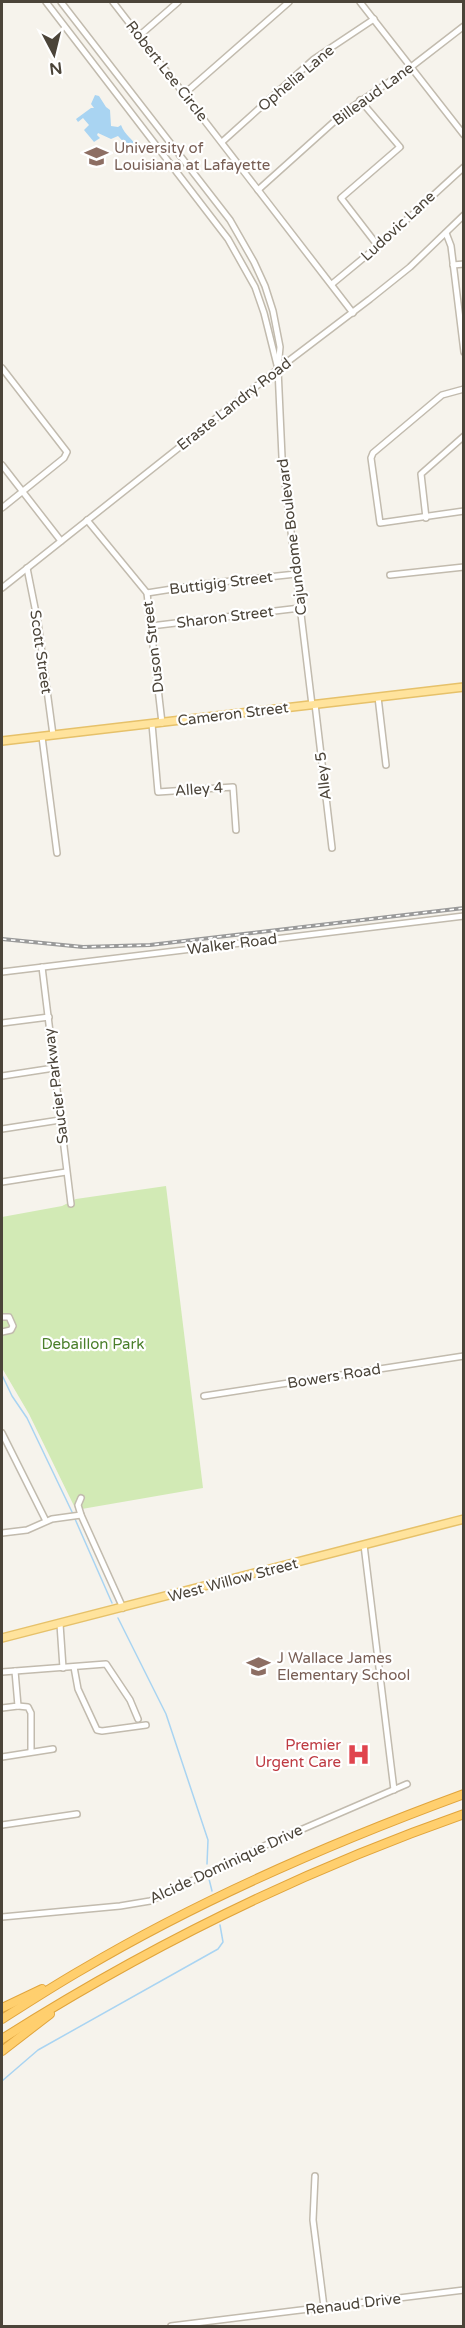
<svg xmlns="http://www.w3.org/2000/svg" width="465" height="2328" font-family="'Varela Round',sans-serif">
<style>
.green{fill:#d2eab5}
.water{fill:#a9d4f2}
.lines{fill:none;stroke-linecap:round;stroke-linejoin:round}
.stream{stroke:#a9d4f2;stroke-width:1.5}
.minor-casing{stroke:#c2bbae;stroke-width:8}
.major-casing{stroke:#e6c16a;stroke-width:10}
.highway-casing{stroke:#e0a43c;stroke-width:10}
.minor{stroke:#fff;stroke-width:5}
.major{stroke:#ffe39c;stroke-width:7}
.highway{stroke:#ffcf6e;stroke-width:8}
.rail-casing{stroke:#9a9a9a;stroke-width:4}
.rail{stroke:#fff;stroke-width:1.5;stroke-dasharray:4.5;stroke-linecap:butt}
.labels{text-anchor:middle;stroke-width:4.5;stroke-linejoin:round;paint-order:stroke}
.street-label{font-size:15px;fill:#4b4439;stroke:#fff}
.education-label{font-size:15px;fill:#785e54;stroke:#fff;text-anchor:start}
.park-label{font-size:15px;fill:#4a7f2a;stroke:#fff}
.health-label{font-size:15px;fill:#be3a42;stroke:#fff;text-anchor:end}
</style>
<rect width="100%" height="100%" fill="#f6f3ec"/>
<!-- green -->
<path class="green" d="M166,1186L203,1488L76,1510L29,1414L2,1368V1217L62,1206L76,1199Z"/>
<!-- water -->
<path class="water" d="M95,95L99,96L106,107L110,110L111,126L118,127L121,125C125,136 134,139 136,147L134,149H130L118,136L111,139L98,133L97,135L100,138L94,142L84,130L89,125L83,118L78,122L76,119L91,108H94L91,104Z"/>
<g class="lines">
<!-- stream -->
<g class="stream">
<path d="M2,1375L12,1396L27,1418L73,1514"/>
<path d="M75,1519L112,1603"/>
<path d="M118,1618L166,1714L208,1840L207,1864"/>
<path d="M209,1879L212,1891"/>
<path d="M2,2081L38,2050L218,1949L223,1942L220,1925"/>
</g>
<defs>
<g id="minor">
<path d="M46,2L228,239L255,287L264,313L277,365"/>
<path d="M61,2L230,220L254,262L265,286L273,311L280,347L278,369L282,457L312,705"/>
<path d="M113,2L353,313"/>
<path d="M360,2L464,135"/>
<path d="M139,36L178,2"/>
<path d="M184,94L289,2"/>
<path d="M360,100L400,147L341,198L378,246"/>
<path d="M222,142L314,59L374,19"/>
<path d="M258,190L346,111L411,67L464,26"/>
<path d="M446,233L451,246L464,352"/>
<path d="M453,265L464,264"/>
<path d="M332,284L378,246L464,167"/>
<path d="M2,368L67,452L64,458L2,508"/>
<path d="M464,389L442,395L373,453L371,458L380,523L464,511"/>
<path d="M2,465L61,541"/>
<path d="M426,518L421,474L464,436"/>
<path d="M87,520L147,593L162,723"/>
<path d="M27,568L38,623L53,735"/>
<path d="M390,575L464,567"/>
<path d="M2,588L278,369L370,299L410,267L464,215"/>
<path d="M147,593L204,584L296,574"/>
<path d="M151,626L300,608"/>
<path d="M378,697L386,765"/>
<path d="M315,704L332,848"/>
<path d="M152,724L158,792L233,787L236,830"/>
<path d="M42,737L57,853"/>
<path d="M42,967L71,1204"/>
<path d="M2,972L464,916"/>
<path d="M2,1023L49,1017"/>
<path d="M2,1076L54,1068"/>
<path d="M2,1129L60,1120"/>
<path d="M2,1182L66,1172"/>
<path d="M2,1317H9L13,1326L11,1330L2,1332"/>
<path d="M204,1396L464,1356"/>
<path d="M2,1433L46,1521"/>
<path d="M81,1498L78,1505L81,1515L123,1608"/>
<path d="M2,1533L27,1530L52,1519L81,1515"/>
<path d="M364,1545L394,1790"/>
<path d="M60,1624L63,1668"/>
<path d="M74,1667L78,1689L97,1730L102,1731L146,1725"/>
<path d="M2,1672L106,1664L130,1700L138,1719"/>
<path d="M18,1706L28,1707L31,1713V1751"/>
<path d="M2,1708L18,1706L15,1671"/>
<path d="M2,1757L53,1749"/>
<path d="M2,1825L77,1814"/>
<path d="M2,1917L120,1906L150,1901L268,1844L407,1784"/>
<path d="M315,2176L313,2220L324,2307"/>
<path d="M171,2326L464,2290"/>
</g>
<g id="major">
<path d="M2,741L464,687"/>
<path d="M2,1638L464,1519"/>
</g>
<g id="highway">
<path d="M2,2008L42,1989"/>
<path d="M2,2019C29,2002 55,1985 83,1969C203,1898 333,1842 464,1794"/>
<path d="M2,2039C147,1947 301,1871 464,1814"/>
<path d="M2,2051L50,2014"/>
</g>
</defs>
<!-- minor casing -->
<use href="#minor" class="minor-casing"/>
<!-- major casing -->
<use href="#major" class="major-casing"/>
<!-- highway casing -->
<use href="#highway" class="highway-casing"/>
<!-- minor -->
<use href="#minor" class="minor"/>
<!-- major -->
<use href="#major" class="major"/>
<!-- highway -->
<use href="#highway" class="highway"/>
<defs>
<path id="rail" d="M2,939L83,947L150,945L464,908"/>
</defs>
<!-- rail casing -->
<use href="#rail" class="rail-casing"/>
<!-- rail -->
<use href="#rail" class="rail"/>
</g>
<!-- icons -->
<defs>
<symbol id="university-bare" viewBox="-9 -9 18 18"><path d="M0-5L7-2L0 1L-7-2ZM-4 1L0 2.5L4 1V4Q0 6-4 4Z" fill="#8d6e63" stroke="#fff" stroke-width="2.5" paint-order="stroke"/></symbol>
<symbol id="school-bare" viewBox="-9 -9 18 18"><path d="M0-5L7-2L0 1L-7-2ZM-4 1L0 2.5L4 1V4Q0 6-4 4Z" fill="#8d6e63" stroke="#fff" stroke-width="2.5" paint-order="stroke"/></symbol>
<symbol id="hospital-bare" viewBox="-9 -9 18 18"><path d="M-5-5h3v3.5h4V-5h3V5h-3V1.5h-4V5h-3Z" fill="#e0444e" stroke="#fff" stroke-width="2.5" paint-order="stroke"/></symbol>
</defs>
<g fill-rule="evenodd">
<use href="#university-bare" x="80" y="140" width="33" height="33"/>
<use href="#school-bare" x="242" y="1650" width="33" height="33"/>
<use href="#hospital-bare" x="342" y="1738" width="33" height="33"/>
</g>
<g class="labels">
<!-- street labels -->
<g class="street-label">
<text transform="translate(167 71) rotate(52)" y="5">Robert Lee Circle</text>
<text transform="translate(296 78) rotate(-40)" y="5">Ophelia Lane</text>
<text transform="translate(373 94) rotate(-36)" y="5">Billeaud Lane</text>
<text transform="translate(398 226) rotate(-43)" y="5">Ludovic Lane</text>
<text transform="translate(234 404) rotate(-38)" y="5">Eraste Landry Road</text>
<text transform="translate(292 537) rotate(-97)" y="5">Cajundome Boulevard</text>
<text transform="translate(221 583) rotate(-7)" y="5">Buttigig Street</text>
<text transform="translate(225 617) rotate(-7)" y="5">Sharon Street</text>
<text transform="translate(153 647) rotate(-97)" y="5">Duson Street</text>
<text transform="translate(41 652) rotate(82)" y="5">Scott Street</text>
<text transform="translate(233 714) rotate(-7)" y="5">Cameron Street</text>
<text transform="translate(323 776) rotate(-97)" y="5">Alley 5</text>
<text transform="translate(199 789) rotate(-4)" y="5">Alley 4</text>
<text transform="translate(232 944) rotate(-7)" y="5">Walker Road</text>
<text transform="translate(56 1086) rotate(-97)" y="5">Saucier Parkway</text>
<text transform="translate(334 1376) rotate(-9)" y="5">Bowers Road</text>
<text transform="translate(233 1580) rotate(-15)" y="5">West Willow Street</text>
<text transform="translate(226 1864) rotate(-25)" y="5">Alcide Dominique Drive</text>
<text transform="translate(353 2304) rotate(-7)" y="5">Renaud Drive</text>
</g>
<!-- education labels -->
<g class="education-label">
<text x="114" y="153">University of<tspan x="114" dy="17">Louisiana at Lafayette</tspan></text>
<text x="277" y="1663">J Wallace James<tspan x="277" dy="17">Elementary School</tspan></text>
</g>
<!-- park labels -->
<g class="park-label">
<text x="93" y="1349">Debaillon Park</text>
</g>
<!-- health labels -->
<g class="health-label">
<text x="341" y="1750">Premier<tspan x="341" dy="17">Urgent Care</tspan></text>
</g>
</g>
<!-- border -->
<rect width="465" height="2328" fill="none" stroke="#4b4439" stroke-width="6"/>
<!-- north arrow -->
<g transform="translate(54 54) rotate(173)" stroke="#ffffff" stroke-width="4.5" paint-order="stroke">
<path d="M0-4.5L10 22L0 15L-10 22Z" fill="#4b4439"/>
<text y="-9" font-size="16" font-weight="bold" text-anchor="middle" fill="#4b4439">N</text>
</g>
</svg>
